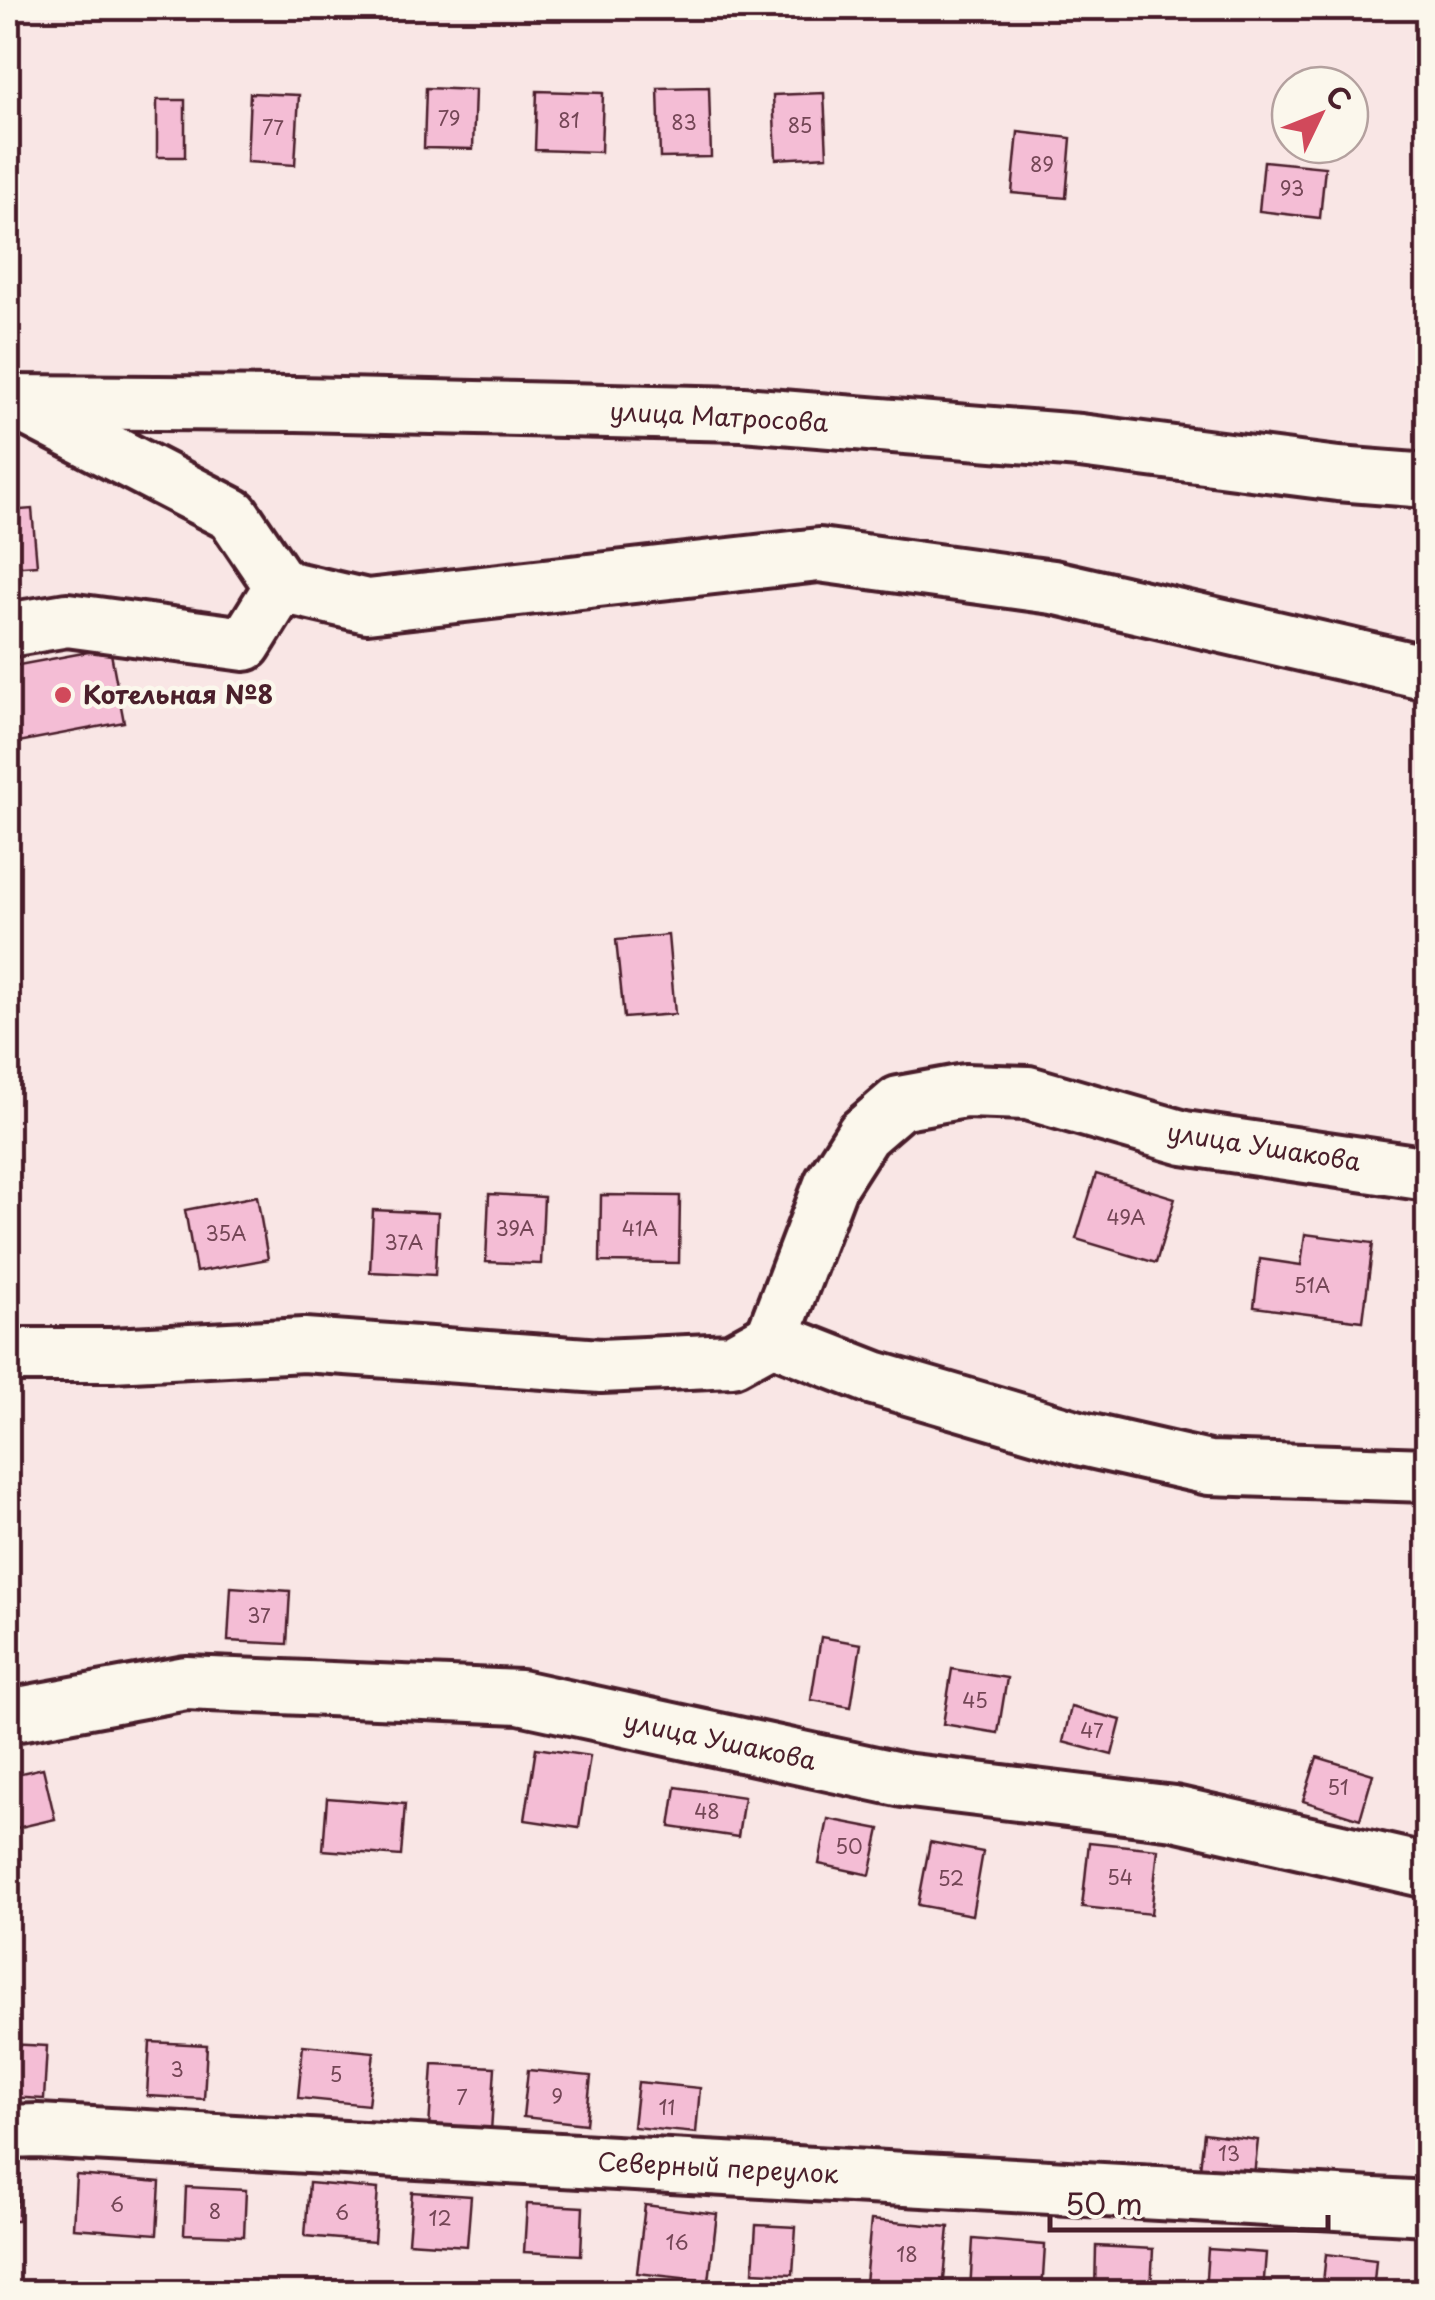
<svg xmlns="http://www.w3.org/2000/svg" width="1435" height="2300" font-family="'Playpen Sans',sans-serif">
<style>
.building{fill:#f4bdd5;stroke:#4a1f2b;stroke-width:2.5}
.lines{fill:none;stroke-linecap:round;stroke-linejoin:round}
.minor-casing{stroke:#4a1f2b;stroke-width:60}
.minor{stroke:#fbf7ec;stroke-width:52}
.poi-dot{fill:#d1495b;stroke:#fbf7ec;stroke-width:4}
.labels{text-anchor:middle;stroke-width:9;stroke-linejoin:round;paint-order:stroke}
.number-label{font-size:20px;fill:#744656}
.street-label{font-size:25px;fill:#4a1f2b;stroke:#fbf7ec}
.poi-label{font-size:25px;font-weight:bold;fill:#4a1f2b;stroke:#fbf7ec;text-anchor:start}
</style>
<rect width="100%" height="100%" fill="#f9e6e5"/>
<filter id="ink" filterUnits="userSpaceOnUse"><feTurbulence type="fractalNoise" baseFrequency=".01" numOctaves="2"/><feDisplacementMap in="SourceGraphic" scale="20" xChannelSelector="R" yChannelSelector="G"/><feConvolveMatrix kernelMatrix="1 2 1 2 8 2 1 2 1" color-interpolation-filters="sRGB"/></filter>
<g filter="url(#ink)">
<!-- building -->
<g class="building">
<path d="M709,87L711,157L660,158L658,88Z"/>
<path d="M426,88L475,90L473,149L424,148Z"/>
<path d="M537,91L603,93L601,152L535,150Z"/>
<path d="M250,93L299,95L295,165L247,162Z"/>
<path d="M824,93L827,156L776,159L773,95Z"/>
<rect x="157" y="100" width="28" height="57"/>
<path d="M1018,132L1071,138L1066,198L1012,193Z"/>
<path d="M1264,161L1325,167L1320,218L1259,211Z"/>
<path d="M32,509L37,565L8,567V511Z"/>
<path d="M110,648L124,722L8,744V667Z"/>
<path d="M668,935L675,1014L624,1018L616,940Z"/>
<path d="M1096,1174L1175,1198L1156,1263L1076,1239Z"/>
<path d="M489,1194L544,1197L541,1264L486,1262Z"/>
<path d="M601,1195L680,1196L679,1263L600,1262Z"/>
<path d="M257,1196L268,1259L196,1272L185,1210Z"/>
<path d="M373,1210L438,1213L435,1275L370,1272Z"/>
<path d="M1305,1234L1373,1243L1363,1321L1254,1307L1260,1259L1301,1265Z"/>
<path d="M231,1587L290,1591L287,1644L228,1641Z"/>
<path d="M821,1637L861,1644L851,1707L811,1700Z"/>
<path d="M952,1669L1007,1678L998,1733L943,1724Z"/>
<path d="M1071,1707L1121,1720L1112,1755L1063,1742Z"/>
<path d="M536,1748L590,1756L579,1828L525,1820Z"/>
<path d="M1317,1757L1373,1774L1360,1819L1303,1801Z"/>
<path d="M43,1768L55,1819L8,1830V1776Z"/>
<path d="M676,1787L744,1797L738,1837L670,1827Z"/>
<path d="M327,1798L405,1804L401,1856L323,1850Z"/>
<path d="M828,1819L880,1829L870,1875L819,1864Z"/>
<path d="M930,1842L983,1852L972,1915L918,1905Z"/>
<path d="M1089,1842L1158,1849L1151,1914L1082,1907Z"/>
<path d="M150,2042L207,2045L204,2099L147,2096Z"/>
<path d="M8,2044L47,2046L44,2099L8,2097Z"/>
<path d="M303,2045L374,2052L368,2105L298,2098Z"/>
<path d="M433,2064L495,2067L491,2132L429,2129Z"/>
<path d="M528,2070L591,2076L586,2124L523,2117Z"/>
<path d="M638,2082L700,2088L696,2133L633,2127Z"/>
<path d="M1204,2133L1258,2140L1254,2175L1200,2169Z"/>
<path d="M8,2174L19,2175L18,2221H8Z"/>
<path d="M76,2175L160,2182L157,2234L73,2228Z"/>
<path d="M309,2183L378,2189L374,2242L305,2236Z"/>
<path d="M186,2187L246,2190L244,2236L184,2234Z"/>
<path d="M412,2192L471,2196L467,2246L408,2242Z"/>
<path d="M527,2204L583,2207L581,2255L524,2252Z"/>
<path d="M645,2205L717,2214L709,2281L637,2273Z"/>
<path d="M871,2220L949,2227L943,2290L865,2283Z"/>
<path d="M756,2225L796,2227L793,2274L753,2272Z"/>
<path d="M973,2239L1045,2245L1042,2292H970Z"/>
<path d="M1096,2246L1153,2249L1151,2292H1095Z"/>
<path d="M1208,2249L1266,2253L1263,2292H1205Z"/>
<path d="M1326,2254L1376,2260L1373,2292H1322Z"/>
</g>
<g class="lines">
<defs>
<g id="minor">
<path d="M8,402L297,404L743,414L1080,441L1338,474L1428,481"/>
<path d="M281,586L367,606L819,555L1053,587L1428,673"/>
<path d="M8,630L67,620L245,644L281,586L233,515L26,408"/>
<path d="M772,1338L831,1184L863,1134L899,1103L965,1091L1028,1093L1184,1138L1428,1174"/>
<path d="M8,1355H112L304,1345L601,1366L732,1360L772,1338L874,1378L1082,1439L1209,1468L1428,1475"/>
<path d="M8,1716L186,1683L520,1697L903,1780L1174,1813L1428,1871"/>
<path d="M8,2132L38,2131L1428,2208"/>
</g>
</defs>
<!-- minor casing -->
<use href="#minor" class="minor-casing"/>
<!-- minor -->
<use href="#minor" class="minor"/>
</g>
</g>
<!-- markers -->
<circle class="poi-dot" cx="63" cy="695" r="10"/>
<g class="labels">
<!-- number labels -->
<g class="number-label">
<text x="449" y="126">79</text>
<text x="569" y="128">81</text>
<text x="684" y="130">83</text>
<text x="800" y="133">85</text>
<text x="273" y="135">77</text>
<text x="1042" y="172">89</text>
<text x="1292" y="196">93</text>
<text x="1126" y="1225">49А</text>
<text x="515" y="1236">39А</text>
<text x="640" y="1236">41А</text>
<text x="226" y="1241">35А</text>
<text x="404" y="1250">37А</text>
<text x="1312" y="1293">51А</text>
<text x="259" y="1623">37</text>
<text x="975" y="1708">45</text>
<text x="1092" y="1738">47</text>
<text x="1338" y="1795">51</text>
<text x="707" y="1819">48</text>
<text x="849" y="1854">50</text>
<text x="1120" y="1885">54</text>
<text x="951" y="1886">52</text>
<text x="177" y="2077">3</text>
<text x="336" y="2082">5</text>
<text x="557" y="2104">9</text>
<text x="462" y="2105">7</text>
<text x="667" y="2115">11</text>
<text x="1229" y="2161">13</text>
<text x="117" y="2212">6</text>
<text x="215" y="2219">8</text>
<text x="342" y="2220">6</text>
<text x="440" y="2226">12</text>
<text x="677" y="2250">16</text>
<text x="907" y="2262">18</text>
</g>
<!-- street labels -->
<g class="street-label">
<text transform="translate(719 417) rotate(3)" y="9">улица Матросова</text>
<text transform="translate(1264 1147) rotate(9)" y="9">улица Ушакова</text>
<text transform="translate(720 1741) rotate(12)" y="9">улица Ушакова</text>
<text transform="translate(718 2168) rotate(3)" y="9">Северный переулок</text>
</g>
<!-- poi labels -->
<g class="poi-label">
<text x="83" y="704">Котельная №8</text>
</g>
</g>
<!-- margin -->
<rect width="1435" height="2300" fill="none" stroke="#fbf7ec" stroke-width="40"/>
<rect x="20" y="20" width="1395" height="2260" fill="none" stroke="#4a1f2b" stroke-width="4" filter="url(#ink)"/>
<!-- north arrow -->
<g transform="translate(1320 115) rotate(47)"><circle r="48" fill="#fbf7ec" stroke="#b4a19f" stroke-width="2.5"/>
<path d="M0-8L18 38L0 25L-18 38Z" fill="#d1495b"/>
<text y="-15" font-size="28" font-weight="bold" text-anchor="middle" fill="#4a1f2b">С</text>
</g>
<!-- scale -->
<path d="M1050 2215v15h278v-15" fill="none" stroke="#4a1f2b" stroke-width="5"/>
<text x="1065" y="2215" font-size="30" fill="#4a1f2b" stroke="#fbf7ec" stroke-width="8" paint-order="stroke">50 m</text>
</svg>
